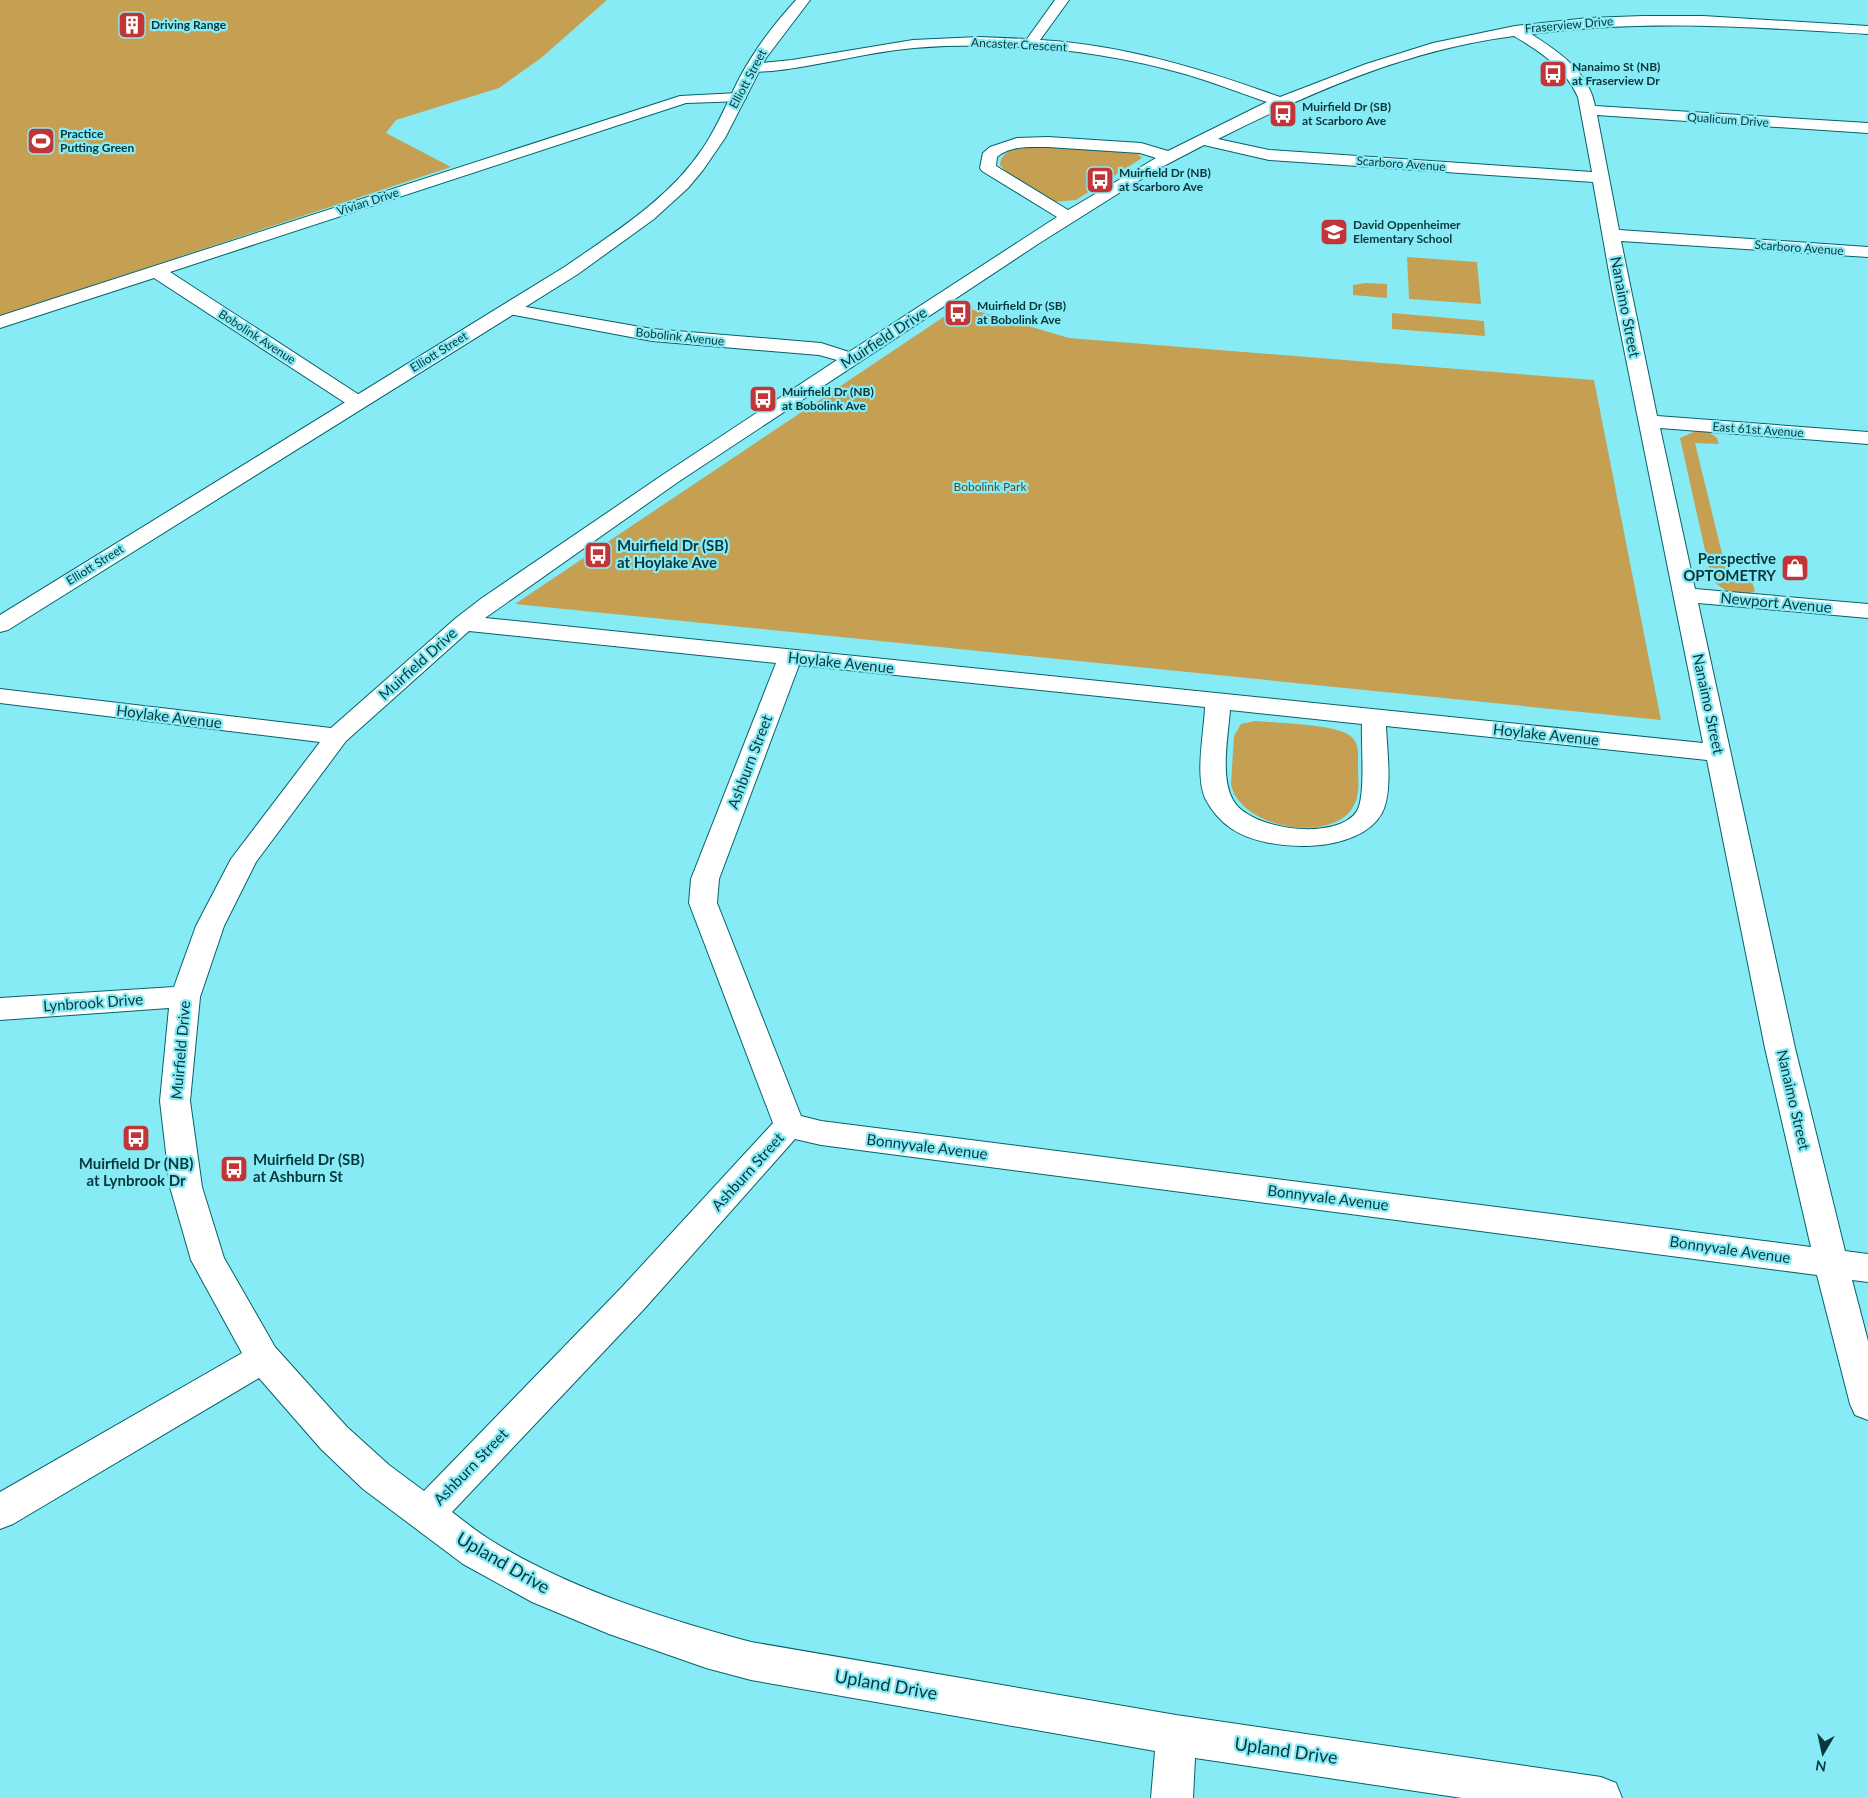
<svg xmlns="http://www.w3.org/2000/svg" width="1868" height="1798" font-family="Lato,sans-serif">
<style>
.green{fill:#c5a052}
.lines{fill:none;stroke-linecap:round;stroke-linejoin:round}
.street-casing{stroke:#04626a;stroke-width:2}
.secondary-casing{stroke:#04626a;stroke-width:2}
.street{fill:#fff;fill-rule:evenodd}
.secondary{fill:#fff;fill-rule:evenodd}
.labels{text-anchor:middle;stroke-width:4.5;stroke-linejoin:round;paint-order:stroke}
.far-poi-label{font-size:12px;font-weight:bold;fill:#09373b;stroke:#87ebf6;text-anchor:start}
.far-street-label{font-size:12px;fill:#09373b;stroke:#87ebf6}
.far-park-label{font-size:12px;fill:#5f4c21;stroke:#87ebf6}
.street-label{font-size:15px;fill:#09373b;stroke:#87ebf6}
.poi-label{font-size:15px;font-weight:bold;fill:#09373b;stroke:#87ebf6;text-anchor:start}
.near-street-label{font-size:18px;fill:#09373b;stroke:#87ebf6}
</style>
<rect width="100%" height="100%" fill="#87ebf6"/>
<!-- green -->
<g class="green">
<path d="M0,0H607L541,58L499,88L396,120L386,133L451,167L0,316Z"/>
<path d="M1048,145L1135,151L1142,158L1076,200L1052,202L1007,173L1000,165C1001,145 1033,146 1048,145Z"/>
<path d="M1407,257L1477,262L1481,304L1409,299Z"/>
<path d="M1366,283L1387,284V298L1353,295V285Z"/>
<path d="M960,306L1069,338L1594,380L1661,720L515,604Z"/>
<path d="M1392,313L1484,321L1485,336L1392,329Z"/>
<path d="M1696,431L1709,432L1717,438L1719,444L1695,443L1728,578L1752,582L1755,591C1741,599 1718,590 1711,577L1680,438Z"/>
<path d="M1255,721C1277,723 1332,724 1349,735C1360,742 1358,754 1358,765C1358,777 1360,792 1355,803C1337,846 1239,829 1231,784L1234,736L1241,724Z"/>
</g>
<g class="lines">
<defs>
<g id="street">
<path d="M1055,0H1069L1040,40C1124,45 1202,69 1280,97L1366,64L1433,43L1515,26L1588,18L1643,16H1703L1868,26V34C1752,27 1647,19 1531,34C1558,51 1589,72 1595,106L1868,123V133L1597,115L1619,230L1868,247V257L1621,241L1657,416L1868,432V444L1660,428L1695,589L1868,604V618L1698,603L1795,1048L1845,1251L1868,1254V1282L1852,1280L1868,1341V1420L1855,1415L1850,1404L1817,1275L821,1145L795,1139L645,1308L452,1512C464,1521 476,1531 489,1539C564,1587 665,1619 751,1642L1176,1715L1601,1777L1616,1783L1622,1798H1462L1195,1758L1193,1798H1151L1155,1751L751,1680L706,1668L609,1634L532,1602L463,1564L363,1489L321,1449L259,1378L13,1524L0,1529V1492L242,1353L191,1260L170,1187L160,1101L169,1008L0,1020V998L174,987L196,926L231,859L320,742L0,703V689L331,728L456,618L482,598L664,474L837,360L819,355L652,341L509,314L503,313L500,309L503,305L509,304L652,329L821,343L849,352L1057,217L982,171L980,168L983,153L990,147L1017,138L1048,137L1141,143L1168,151L1267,102C1240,93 1213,82 1185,74C1097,49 1005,41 914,48C867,52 820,66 772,71L752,72L745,68L752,64L792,60L913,40L979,37L1027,39ZM1514,36C1541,52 1565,68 1578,97L1592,172L1269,150L1218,139C1311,92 1410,49 1514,36ZM1204,145L1269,160L1593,182L1612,289L1703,743L485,618L678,482L1038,244L1154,171ZM1048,147L1140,153L1156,158L1068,210L996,166L997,157C1011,145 1031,147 1048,147ZM469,631L776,663L691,879L689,903L773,1123L621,1288L424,1491L389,1465L347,1427L275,1347L224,1258L202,1187L190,1101L200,997L224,926L256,862L346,741ZM799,665L1205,707C1204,733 1195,775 1205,798C1211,810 1220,821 1232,829C1268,853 1359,855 1382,813C1393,792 1387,750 1386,726L1707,760L1765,1048L1811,1247L821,1121L801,1116L717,903L719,879ZM1230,710L1362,724C1361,743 1366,796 1357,811C1337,842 1249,830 1233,800C1220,778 1228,736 1230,710Z"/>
<path d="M738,93L746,98L743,101L686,103L170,272L364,398L367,402L364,406H350L154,278L0,328V316L680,96Z"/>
</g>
<path id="secondary" d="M796,0H810L766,58L725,138L703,170L688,188L654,219L578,274L8,630L0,632V615L566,266C615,232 669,199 703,148C718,126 728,100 740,77C755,49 774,24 796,0Z"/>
</defs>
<!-- street casing -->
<use href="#street" class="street-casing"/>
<!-- secondary casing -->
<use href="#secondary" class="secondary-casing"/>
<!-- street -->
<use href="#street" class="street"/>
<!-- secondary -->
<use href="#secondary" class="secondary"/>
</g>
<!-- icons -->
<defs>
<symbol id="building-square" viewBox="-11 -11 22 22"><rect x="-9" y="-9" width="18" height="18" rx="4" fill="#c33436" stroke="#87ebf6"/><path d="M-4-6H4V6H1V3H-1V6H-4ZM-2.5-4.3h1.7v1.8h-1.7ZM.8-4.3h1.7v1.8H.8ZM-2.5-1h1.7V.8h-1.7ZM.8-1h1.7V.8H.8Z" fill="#fff"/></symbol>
<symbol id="bus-square" viewBox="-11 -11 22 22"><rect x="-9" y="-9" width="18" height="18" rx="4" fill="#c33436" stroke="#87ebf6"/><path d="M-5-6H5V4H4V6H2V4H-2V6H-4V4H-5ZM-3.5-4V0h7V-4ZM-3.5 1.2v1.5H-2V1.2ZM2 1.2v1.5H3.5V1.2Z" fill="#fff"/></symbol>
<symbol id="stadium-square" viewBox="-11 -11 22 22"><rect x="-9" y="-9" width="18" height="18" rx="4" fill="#c33436" stroke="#87ebf6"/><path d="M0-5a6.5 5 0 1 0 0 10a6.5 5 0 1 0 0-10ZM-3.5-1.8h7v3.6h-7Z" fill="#fff"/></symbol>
<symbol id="school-square" viewBox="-11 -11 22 22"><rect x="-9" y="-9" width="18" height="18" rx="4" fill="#c33436" stroke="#87ebf6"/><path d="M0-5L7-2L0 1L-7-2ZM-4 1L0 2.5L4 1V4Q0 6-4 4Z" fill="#fff"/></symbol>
<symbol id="shop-square" viewBox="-11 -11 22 22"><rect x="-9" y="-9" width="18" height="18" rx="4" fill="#c33436" stroke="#87ebf6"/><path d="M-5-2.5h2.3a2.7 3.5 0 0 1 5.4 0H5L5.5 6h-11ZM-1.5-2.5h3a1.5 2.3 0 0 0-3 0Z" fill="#fff"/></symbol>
</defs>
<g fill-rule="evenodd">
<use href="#building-square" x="116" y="9" width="32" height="32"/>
<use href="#bus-square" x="1537" y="58" width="32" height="32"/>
<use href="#bus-square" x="1267" y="98" width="32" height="32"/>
<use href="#stadium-square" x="25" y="125" width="32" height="32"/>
<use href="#bus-square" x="1084" y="164" width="32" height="32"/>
<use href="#school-square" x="1318" y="216" width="32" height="32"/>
<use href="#bus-square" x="942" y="297" width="32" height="32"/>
<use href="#bus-square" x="747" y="383" width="32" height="32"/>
<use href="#bus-square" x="582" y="539" width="32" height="32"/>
<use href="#shop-square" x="1779" y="552" width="32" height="32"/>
<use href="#bus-square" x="120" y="1122" width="32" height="32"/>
<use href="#bus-square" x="218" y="1153" width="32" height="32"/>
</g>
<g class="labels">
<!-- far-poi labels -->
<g class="far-poi-label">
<text x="151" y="29">Driving Range</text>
<text x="1572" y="71">Nanaimo St (NB)<tspan x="1572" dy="14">at Fraserview Dr</tspan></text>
<text x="1302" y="111">Muirfield Dr (SB)<tspan x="1302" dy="14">at Scarboro Ave</tspan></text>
<text x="60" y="138">Practice<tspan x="60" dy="14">Putting Green</tspan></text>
<text x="1119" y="177">Muirfield Dr (NB)<tspan x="1119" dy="14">at Scarboro Ave</tspan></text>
<text x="1353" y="229">David Oppenheimer<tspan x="1353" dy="14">Elementary School</tspan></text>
<text x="977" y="310">Muirfield Dr (SB)<tspan x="977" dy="14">at Bobolink Ave</tspan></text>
<text x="782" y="396">Muirfield Dr (NB)<tspan x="782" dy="14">at Bobolink Ave</tspan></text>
</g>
<!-- far-street labels -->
<g class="far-street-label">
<text transform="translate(1569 25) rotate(-5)" y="4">Fraserview Drive</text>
<text transform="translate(1019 45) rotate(3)" y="4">Ancaster Crescent</text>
<text transform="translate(748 79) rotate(-62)" y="4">Elliott Street</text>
<text transform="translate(1728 120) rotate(4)" y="4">Qualicum Drive</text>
<text transform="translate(1401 164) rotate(4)" y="4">Scarboro Avenue</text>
<text transform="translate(368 202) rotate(-18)" y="4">Vivian Drive</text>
<text transform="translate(1799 248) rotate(4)" y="4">Scarboro Avenue</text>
<text transform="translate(257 337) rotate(33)" y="4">Bobolink Avenue</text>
<text transform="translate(680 337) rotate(6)" y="4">Bobolink Avenue</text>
<text transform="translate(439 352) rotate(-32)" y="4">Elliott Street</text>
<text transform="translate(1758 430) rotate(4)" y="4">East 61st Avenue</text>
<text transform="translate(95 565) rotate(-32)" y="4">Elliott Street</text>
</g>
<!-- far-park labels -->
<g class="far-park-label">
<text x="990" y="491">Bobolink Park</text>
</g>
<!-- street labels -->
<g class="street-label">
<text transform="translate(1625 307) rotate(79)" y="5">Nanaimo Street</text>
<text transform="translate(884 338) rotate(-33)" y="5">Muirfield Drive</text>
<text transform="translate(1776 603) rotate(5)" y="5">Newport Avenue</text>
<text transform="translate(841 663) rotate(6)" y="5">Hoylake Avenue</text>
<text transform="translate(418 664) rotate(-42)" y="5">Muirfield Drive</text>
<text transform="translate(1708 704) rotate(78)" y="5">Nanaimo Street</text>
<text transform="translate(169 717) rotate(7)" y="5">Hoylake Avenue</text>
<text transform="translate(1546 735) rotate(6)" y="5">Hoylake Avenue</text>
<text transform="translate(750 762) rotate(-69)" y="5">Ashburn Street</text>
<text transform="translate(93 1003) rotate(-4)" y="5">Lynbrook Drive</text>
<text transform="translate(181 1050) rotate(-85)" y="5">Muirfield Drive</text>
<text transform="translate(1793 1100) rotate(77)" y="5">Nanaimo Street</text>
<text transform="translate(927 1147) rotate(7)" y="5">Bonnyvale Avenue</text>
<text transform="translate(748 1172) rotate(-48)" y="5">Ashburn Street</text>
<text transform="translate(1328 1198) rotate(7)" y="5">Bonnyvale Avenue</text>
<text transform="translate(1730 1250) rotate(8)" y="5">Bonnyvale Avenue</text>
<text transform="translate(471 1467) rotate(-46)" y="5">Ashburn Street</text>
</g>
<!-- poi labels -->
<g class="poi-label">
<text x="617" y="551">Muirfield Dr (SB)<tspan x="617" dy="17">at Hoylake Ave</tspan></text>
<text x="1776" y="564" text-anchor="end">Perspective<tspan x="1776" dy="17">OPTOMETRY</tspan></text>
<text x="253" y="1165">Muirfield Dr (SB)<tspan x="253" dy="17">at Ashburn St</tspan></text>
<text x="136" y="1169" text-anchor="middle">Muirfield Dr (NB)<tspan x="136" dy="17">at Lynbrook Dr</tspan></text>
</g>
<!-- near-street labels -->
<g class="near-street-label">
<text transform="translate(503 1563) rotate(30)" y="6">Upland Drive</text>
<text transform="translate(886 1685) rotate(10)" y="6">Upland Drive</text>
<text transform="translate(1286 1751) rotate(8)" y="6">Upland Drive</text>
</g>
</g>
<!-- north arrow -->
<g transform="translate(1823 1753) rotate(189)" stroke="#87ebf6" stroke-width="4" paint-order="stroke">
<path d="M0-4L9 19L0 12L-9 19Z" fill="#09373b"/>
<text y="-8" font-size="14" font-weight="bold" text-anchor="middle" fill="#09373b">N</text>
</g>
</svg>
